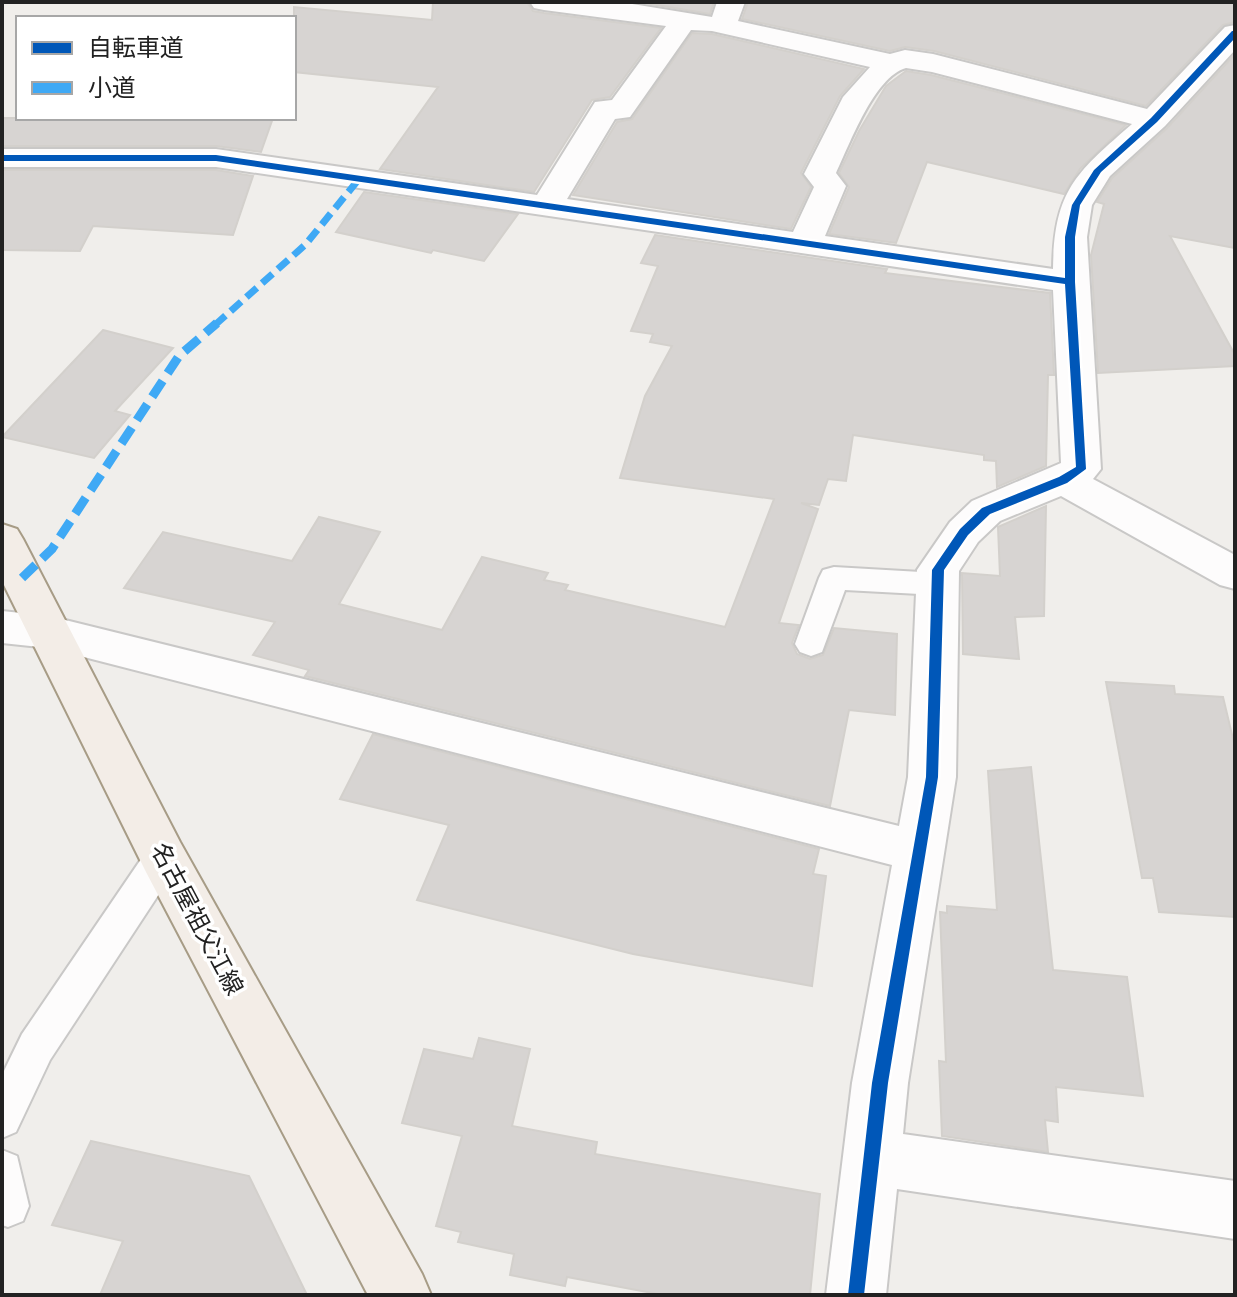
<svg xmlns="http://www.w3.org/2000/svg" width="1237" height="1297" font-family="'Alegreya Sans','Noto Sans JP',sans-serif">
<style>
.building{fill:#d7d4d2;stroke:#d3d0cc;stroke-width:2}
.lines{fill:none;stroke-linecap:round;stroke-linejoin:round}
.lane-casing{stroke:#c9c8c7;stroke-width:4}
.street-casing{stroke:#c9c8c7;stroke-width:4}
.primary-casing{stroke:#a79c86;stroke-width:4}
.lane{fill:#fdfcfc;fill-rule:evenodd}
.street{fill:#fdfcfc;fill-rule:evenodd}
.primary{fill:#f3ede7;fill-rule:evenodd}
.quiet-far1{stroke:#3fa9f5;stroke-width:7;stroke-dasharray:14 7;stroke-linecap:butt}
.quiet{stroke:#3fa9f5;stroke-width:9;stroke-dasharray:19 9;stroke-linecap:butt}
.cycleway-casing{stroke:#fff;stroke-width:5}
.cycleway{fill:#0057b8;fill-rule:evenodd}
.labels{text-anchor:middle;stroke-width:7;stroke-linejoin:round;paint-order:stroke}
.street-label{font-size:24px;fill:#222;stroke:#fff}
</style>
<rect width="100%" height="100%" fill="#f0eeeb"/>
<!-- building -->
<g class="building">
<path d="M433,2H527L533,11L544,13L661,28L610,97L592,100L534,192L380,169L438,87L294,72V7L432,20Z"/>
<path d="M639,2H714L710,14Z"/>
<path d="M748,2H1235V22L1223,25L1146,106L934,51L905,47L890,51L742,19Z"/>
<path d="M692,33L712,34L864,69L840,96L801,173L811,187L791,229L573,195L617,122L632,119Z"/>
<path d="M1235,54V248L1170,236L1235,355V366L1098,373L1091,255L1104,204L1097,202L1112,178L1167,128Z"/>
<path d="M906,71L931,75L1126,125L1080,169L1064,194L927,162L896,243L829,234L849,187L839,173L859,131L886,86Z"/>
<path d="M2,118H273L261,152L216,146H2Z"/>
<path d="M2,170H216L253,176L233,235L93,226L80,251L2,250Z"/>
<path d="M364,192L518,214L484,261L433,250L431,253L336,232Z"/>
<path d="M655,235L887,269L885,273L1050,293L1054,375H1048L1046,466L997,487L996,461L984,460V455L853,435L846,481L828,479L819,505L801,503L818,509L779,623L799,625L792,643L797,654L810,659L823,655L834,628L897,634L895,715L849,710L830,806L305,676L309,670L253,655L275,622L124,588L163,532L292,561L319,517L380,532L339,604L442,630L482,557L548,573L544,580L568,585L565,590L725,627L774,499L620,478L645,396L672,346L650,342L653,334L631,331L658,266L641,263Z"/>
<path d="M103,330L173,348L115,411L130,415L94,458L2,437Z"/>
<path d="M1046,506L1044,616L1015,617L1019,659L963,654L962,573L1000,576L998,527Z"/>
<path d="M1106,682L1174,686L1175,694L1223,697L1235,747V917L1159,912L1153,878H1142Z"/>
<path d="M373,734L819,849L813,874L826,876L812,986L633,954L417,900L449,825L340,799Z"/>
<path d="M1031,767L1053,970L1127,977L1143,1096L1056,1087L1058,1122L1045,1120L1048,1152L942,1136L939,1061L946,1062L940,912L947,913V906L997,910L988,771Z"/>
<path d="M479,1038L530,1049L512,1126L597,1142L595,1154L820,1194L810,1295H663L567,1277L565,1286L510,1275L514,1254L458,1242L461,1232L436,1226L462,1136L402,1123L424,1049L473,1059Z"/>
<path d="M91,1141L249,1176L307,1295H100L123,1241L52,1225Z"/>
</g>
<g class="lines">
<defs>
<g id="lane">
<path d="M834,567L938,573L949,576L953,584L949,592L938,595L845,590L822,652L811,656L800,652L795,644L819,578L823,570Z"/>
<path d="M163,842L176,846L181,857L176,868L50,1060L16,1132L2,1138V1075L22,1034L150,846Z"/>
<path d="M2,1150L17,1156L29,1206L23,1221L8,1227L2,1225Z"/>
</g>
<path id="street" d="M530,2H620L712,17L717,2H745L738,21L890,54L905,50L933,54L1147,109L1225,27L1235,25V50L1165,126L1110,176L1092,205L1087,237L1101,469L1093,479L1235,555V589L1220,585L1061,496L1000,521L978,542L959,571L956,777L908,1083L903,1134L1235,1181V1239L897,1189L886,1295H826L852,1083L892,865L49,648L2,643V611L49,616L899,826L908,777L917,570L950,522L972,501L1061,463L1053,290L216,167H2V149H216L537,195L595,102L612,100L666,26L544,10L534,8ZM691,30L712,31L870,67L843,97L804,174L814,187L793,232L567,199L615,119L630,117ZM906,68L932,72L1132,124C1076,173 1054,190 1053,269L825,236L846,186L836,173C850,144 874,77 906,68Z"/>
<path id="primary" d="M2,524L17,529L23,539L180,842L422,1274L431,1295H368L146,872L2,581Z"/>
</defs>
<!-- lane casing -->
<use href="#lane" class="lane-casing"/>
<!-- street casing -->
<use href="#street" class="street-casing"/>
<!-- primary casing -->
<use href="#primary" class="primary-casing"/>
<!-- lane -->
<use href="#lane" class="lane"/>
<!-- street -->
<use href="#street" class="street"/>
<!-- primary -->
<use href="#primary" class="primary"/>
<!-- quiet-far1 -->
<path class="quiet-far1" d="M215,325L305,245L359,179"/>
<!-- quiet -->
<path class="quiet" d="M22,578L52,549L179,356L217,323"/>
<defs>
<path id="cycleway" d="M1232,31H1235V38L1157,122L1101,172L1080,205L1075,237V282L1086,469L1067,483L990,514L968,535L944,570L938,777L888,1083L864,1295H848L872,1083L926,777L932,570L960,529L982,508L1059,477L1076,467L1065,284L216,161H2V155H216L1065,278V237L1072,205L1094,170L1151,118Z"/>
</defs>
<!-- cycleway casing -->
<use href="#cycleway" class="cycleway-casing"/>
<!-- cycleway -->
<use href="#cycleway" class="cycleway"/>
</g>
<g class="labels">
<!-- street labels -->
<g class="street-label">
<text transform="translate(197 919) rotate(62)" y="8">名古屋祖父江線</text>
</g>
</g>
<!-- border -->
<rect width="1237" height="1297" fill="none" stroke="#222222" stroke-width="8"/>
<!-- legend -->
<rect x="16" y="16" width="280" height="104" fill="#ffffff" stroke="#a7a7a7" stroke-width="2"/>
<rect x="32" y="42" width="40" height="12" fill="#0057b8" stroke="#a7a7a7" stroke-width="2"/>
<text x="88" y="56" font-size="24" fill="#222222">自転車道</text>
<rect x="32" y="82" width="40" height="12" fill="#3fa9f5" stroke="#a7a7a7" stroke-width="2"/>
<text x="88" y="96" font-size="24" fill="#222222">小道</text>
</svg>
